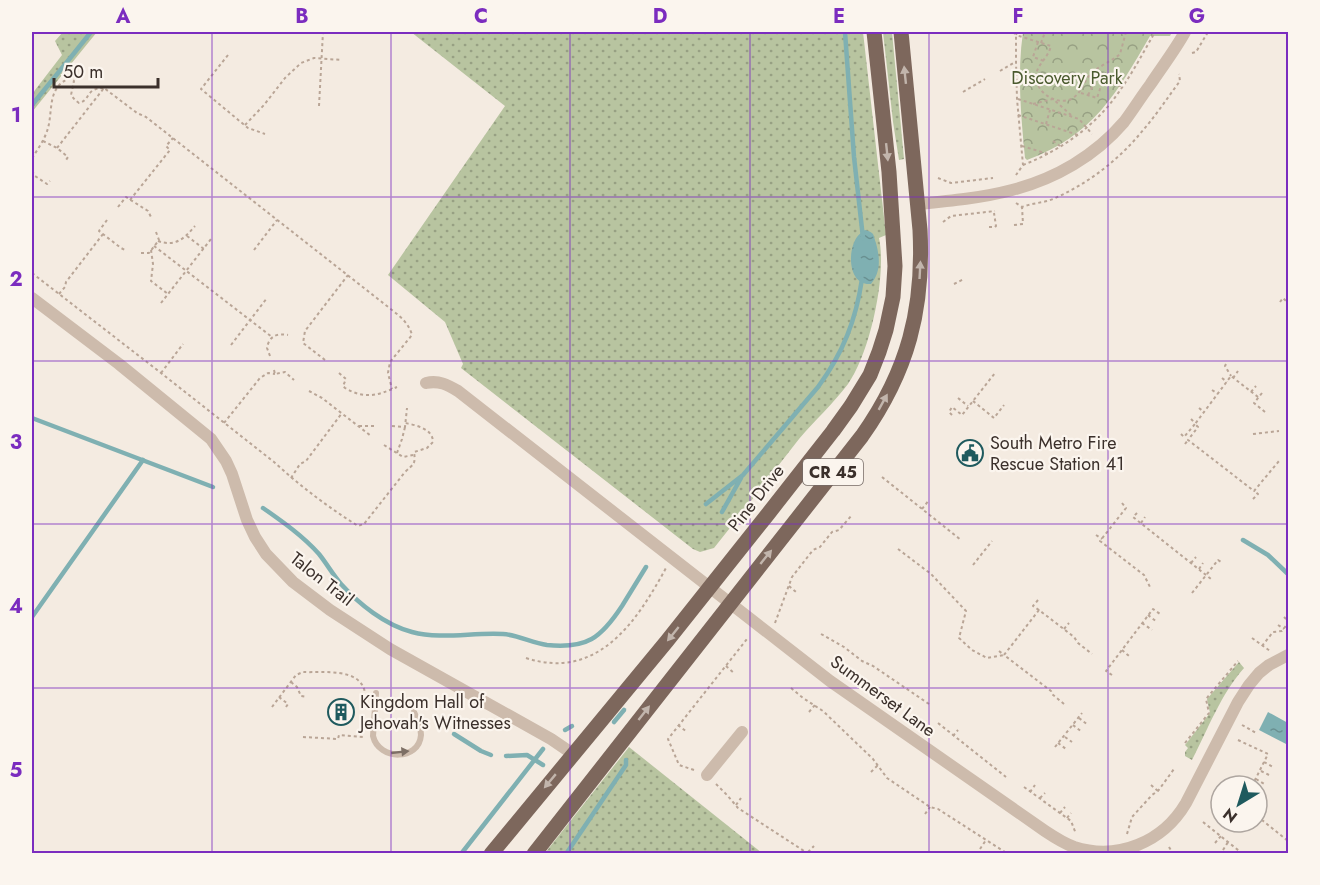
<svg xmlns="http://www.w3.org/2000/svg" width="1320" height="885" font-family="Jost,sans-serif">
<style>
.grass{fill:url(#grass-dots)}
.park{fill:url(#park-crowns)}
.water{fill:url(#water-ripples)}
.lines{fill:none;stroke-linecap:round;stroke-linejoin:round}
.stream{stroke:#7fb0b2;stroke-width:4.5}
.path{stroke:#b9a596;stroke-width:2;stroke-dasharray:3 3;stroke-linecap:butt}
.lane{stroke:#cdbbac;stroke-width:6}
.street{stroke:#cdbbac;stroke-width:12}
.primary{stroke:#7d675c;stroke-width:15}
.oneway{fill:#c2b5ac}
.oneway2{fill:#7d6f65}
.grid{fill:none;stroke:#7b2cbf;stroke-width:1.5;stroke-opacity:0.55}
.labels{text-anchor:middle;stroke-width:4.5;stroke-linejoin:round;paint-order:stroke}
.shield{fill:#fbf5ee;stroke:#756b66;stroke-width:1.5}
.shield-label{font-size:16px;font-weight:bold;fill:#3b302b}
.park-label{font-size:18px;fill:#4a5a2e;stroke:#fbf5ee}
.poi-label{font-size:18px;fill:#3b302b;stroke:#fbf5ee;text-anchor:start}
.street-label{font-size:18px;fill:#3b302b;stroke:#fbf5ee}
.neatline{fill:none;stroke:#7b2cbf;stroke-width:2}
.grid-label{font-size:20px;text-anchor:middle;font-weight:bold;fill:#7b2cbf}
</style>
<defs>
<pattern id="grass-dots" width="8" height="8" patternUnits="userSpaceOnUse" patternTransform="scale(1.5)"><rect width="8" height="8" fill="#b8c4a0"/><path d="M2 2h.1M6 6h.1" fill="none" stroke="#97a083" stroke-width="1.8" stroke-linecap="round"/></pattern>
<pattern id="park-crowns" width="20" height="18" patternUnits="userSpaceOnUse" patternTransform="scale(1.5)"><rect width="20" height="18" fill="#b8c4a0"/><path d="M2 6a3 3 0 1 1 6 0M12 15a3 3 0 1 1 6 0" fill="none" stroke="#97a083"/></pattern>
<pattern id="water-ripples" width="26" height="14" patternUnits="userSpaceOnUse" patternTransform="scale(1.5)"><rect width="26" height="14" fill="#7fb0b2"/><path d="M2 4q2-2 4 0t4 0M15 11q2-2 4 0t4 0" fill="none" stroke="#699091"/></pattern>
</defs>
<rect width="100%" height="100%" fill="#f4ebe1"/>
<!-- grass -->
<g class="grass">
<path d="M63,32H97L32,112V94L62,55L55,41Z"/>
<path d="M411,32H863L886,235L879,238C887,275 870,353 848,384C833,404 815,420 799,439C771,475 743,512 714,548L700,552L693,549L461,368L463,364L445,322L388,275L505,106Z"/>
<path d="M883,32H892L904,159L899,160L893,122Z"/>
<path d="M1239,662L1244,668C1221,694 1208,729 1192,760L1185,756V752L1188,748L1185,745L1210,713L1207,699Z"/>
<path d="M629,747L762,853H545Z"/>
</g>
<!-- park -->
<path class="park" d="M1023,32H1172L1170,36H1150C1117,93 1093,136 1027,160L1025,158C1021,116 1017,73 1023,32Z"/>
<!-- water -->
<g class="water">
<path d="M865,230C868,231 870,231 873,234C874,236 875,241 876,243C880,258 881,272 871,284C848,286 847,251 857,237C859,234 862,232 865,230Z"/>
<path d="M1268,712L1288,723V745L1259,730Z"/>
</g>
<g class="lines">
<!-- stream -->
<g class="stream">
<path d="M845,32L854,157L863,238"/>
<path d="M32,105L71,57L91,32"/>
<path d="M32,418L213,487"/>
<path d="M706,504L743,475L818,387C843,353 856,320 862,279"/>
<path d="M263,508C283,522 303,536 319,554C327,564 333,575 341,584C359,604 385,625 412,632C441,640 473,632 503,634C518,635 532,643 547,645C587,649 601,638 622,606C630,593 638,580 646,567"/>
<path d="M722,512L741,478"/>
<path d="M1243,540L1268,555L1288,574"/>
<path d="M32,617L143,460"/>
<path d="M614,722L624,710"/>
<path d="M565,730L572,726"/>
<path d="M454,734L481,751L491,755"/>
<path d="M506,756L527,755L543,765"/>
<path d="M461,854L543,749"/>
<path d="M566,854L626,765V760"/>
</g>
<!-- path -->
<g class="path">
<path d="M1013,32L1016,35V62L1017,99L1023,165L1016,175"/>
<path d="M1017,32L1016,35L1051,46C1048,58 1037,65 1036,75C1035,93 1058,107 1073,98C1082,92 1083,82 1090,75C1098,66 1111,62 1120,54L1126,32"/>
<path d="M1038,42L1033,57L1044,61"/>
<path d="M1041,43L1045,32"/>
<path d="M1192,53L1196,52L1208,32"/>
<path d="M228,55L201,89L248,128L265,134"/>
<path d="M1000,71L1015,62"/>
<path d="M1090,75L1123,87"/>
<path d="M963,92L985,79"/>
<path d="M1081,93L1097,98L1103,80"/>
<path d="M1088,95L1094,84L1100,79"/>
<path d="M1018,99L1079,119L1092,134"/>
<path d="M1033,104L1053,99L1071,115"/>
<path d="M319,106L323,32"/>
<path d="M1018,115L1078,135"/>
<path d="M1046,124L1050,110"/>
<path d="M245,125L264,105L285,78L301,63L314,58L342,60"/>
<path d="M43,141L57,148L68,157L66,160"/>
<path d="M1053,141L1060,146"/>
<path d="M1022,146L1048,154"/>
<path d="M57,148L104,88L137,113L146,117L392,310C401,317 409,324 412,335L390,362L388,373L392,389"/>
<path d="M32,158C38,149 45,139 48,128C53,110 47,87 70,78L74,81L71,95L75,100L79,103C91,100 85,88 104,88"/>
<path d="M1023,165C1059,151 1093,128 1116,96C1131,76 1143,53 1155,32"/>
<path d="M32,171L35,176L47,184L50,181"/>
<path d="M938,178L951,183L993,178"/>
<path d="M130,200L170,150L166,146L173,138"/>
<path d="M1016,203L1022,207C1032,203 1043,203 1053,199C1088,184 1120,159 1144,129C1157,114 1168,97 1180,81L1179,74"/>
<path d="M118,207L126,197L148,211L151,217"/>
<path d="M107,220L99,231L121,248L125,250"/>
<path d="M943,222L951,216L995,211"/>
<path d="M1014,225L1023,224L1022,207"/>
<path d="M989,227H995L996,226L994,213"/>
<path d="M187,236L204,249"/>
<path d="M158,241C175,247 184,239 195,226"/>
<path d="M154,246L272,337"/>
<path d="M151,250L153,264L151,281L168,294"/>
<path d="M254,250L277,220"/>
<path d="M141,253H149L159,240L156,232"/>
<path d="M32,273L161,373L274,462C300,486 328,507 358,526L364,524L405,472C413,464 416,465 414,452L427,448L433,442C433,429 416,425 405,423"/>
<path d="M954,284L964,279"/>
<path d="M59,294L65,287L66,282L103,234"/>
<path d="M1280,302L1283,298L1288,303"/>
<path d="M161,303L211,239"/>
<path d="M1288,307V306"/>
<path d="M231,345L267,298"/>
<path d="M270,356L267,348C269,336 277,333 288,335"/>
<path d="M325,360L303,343L305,331L348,275"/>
<path d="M1226,364L1225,366L1231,376"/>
<path d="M274,370L275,374L285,372L294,380"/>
<path d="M161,373L183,344"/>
<path d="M339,373L346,379L343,386L345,388C364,399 377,396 397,387"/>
<path d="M1222,378L1227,382"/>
<path d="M1233,378L1238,371"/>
<path d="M1212,390L1218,394"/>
<path d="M309,391L322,398L371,436"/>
<path d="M1251,392L1256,386"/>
<path d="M1262,393L1254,403L1265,412"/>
<path d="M1258,397L1231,376L1195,424L1198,427L1188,440L1254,491L1279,461"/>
<path d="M958,398L968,406"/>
<path d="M973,401L994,418L1004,405"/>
<path d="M1199,408L1204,412"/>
<path d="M952,415L949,412L952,407L962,415L995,373"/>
<path d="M1191,419L1195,423"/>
<path d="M224,423L260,378L268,373L275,374"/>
<path d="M359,426H374"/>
<path d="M392,426L405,427L407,408"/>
<path d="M1181,434L1184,437L1195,424"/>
<path d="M1253,434L1279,431"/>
<path d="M1185,444L1188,440"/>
<path d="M384,445L403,457L413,455"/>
<path d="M397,453L402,439L405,427"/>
<path d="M882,477L961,540"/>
<path d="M291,478L300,464L306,461L342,413"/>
<path d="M1253,499L1258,494L1254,491"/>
<path d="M1122,503L1126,508L1100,541L1144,575L1151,589"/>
<path d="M922,509L929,500"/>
<path d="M1137,513L1133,517L1211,579"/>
<path d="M1141,523L1145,517"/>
<path d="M1096,535L1102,539"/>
<path d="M898,549L931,574L966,611L959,638L972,650L987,658L1004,655"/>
<path d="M1191,563L1196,557"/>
<path d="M973,565L992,541"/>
<path d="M1199,569L1203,563"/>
<path d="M789,586L796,592"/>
<path d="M1192,593L1218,560L1221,562"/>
<path d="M1038,600L1033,606L1039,610"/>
<path d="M1148,615L1157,622"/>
<path d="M1284,617L1288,621"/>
<path d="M775,623L792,577L813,550L820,547L832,532L839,530L852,515"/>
<path d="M1142,623L1152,630"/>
<path d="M1278,625L1284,629"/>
<path d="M1064,629L1069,623"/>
<path d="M821,634L844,647L862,661L873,666L929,704"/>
<path d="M1252,638L1270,651"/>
<path d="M1262,646L1273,632L1282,631L1288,623"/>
<path d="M1122,650L1129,656"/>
<path d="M999,651L1004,655"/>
<path d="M526,658C597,681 636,623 666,568"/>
<path d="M726,666L734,673"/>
<path d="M1112,675L1106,671L1153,609L1160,614L1161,612"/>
<path d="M291,682L297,687L301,696L307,697"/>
<path d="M791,688L803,698L823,711L873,759L887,778L930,807L938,809L1008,854"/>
<path d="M279,697L288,704L286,707"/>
<path d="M1064,704L1052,694L1051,691L1004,655L1039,610L1074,637L1078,643L1092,654"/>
<path d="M272,707L296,675L303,672C323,673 361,667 365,693"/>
<path d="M809,712L815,705"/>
<path d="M1079,718L1088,725"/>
<path d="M938,723L1006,777"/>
<path d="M678,725L687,732"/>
<path d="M1073,725L1082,732"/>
<path d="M1242,725L1256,733"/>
<path d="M953,736L958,730"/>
<path d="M303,737L338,739L339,735L363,737V735"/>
<path d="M1065,737L1072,742"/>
<path d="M1238,740L1268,754L1252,786"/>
<path d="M1058,743L1066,749"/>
<path d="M1185,743L1209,713L1206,699L1238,661"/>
<path d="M1055,747L1082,713"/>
<path d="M1264,762L1273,767"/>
<path d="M694,770L679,765L668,739L747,639"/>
<path d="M1261,771L1269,775"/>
<path d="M871,772L878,765"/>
<path d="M1256,779L1266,785"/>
<path d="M716,784L727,795L738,808L804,851L812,854"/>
<path d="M1151,785L1158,791"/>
<path d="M1024,787L1071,821L1076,834"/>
<path d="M1257,790L1259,791"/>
<path d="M1030,792L1035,785"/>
<path d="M1040,798L1045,793"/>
<path d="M736,805L741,798"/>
<path d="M1060,813L1065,807"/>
<path d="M925,814L930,807"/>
<path d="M1257,816L1288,841"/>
<path d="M1067,818L1071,813"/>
<path d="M1203,822L1243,854"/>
<path d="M1127,834L1132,817L1152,795L1158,791L1174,769"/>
<path d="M1215,843L1221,836"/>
<path d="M1169,847L1172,852"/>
<path d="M980,849L986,840"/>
<path d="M1223,850L1228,842"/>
<path d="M808,852L814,846"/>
</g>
<!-- lane -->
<path class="lane" d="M376,693L373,736C379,761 419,761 421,735C421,727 417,719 414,712"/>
<!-- street -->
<g class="street">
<path d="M917,204C949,201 982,198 1012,190C1055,179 1095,156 1124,122C1133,110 1141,97 1150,85C1162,67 1175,50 1185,32"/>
<path d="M32,298L119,364L211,439L226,461L232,474L247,520L255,537L266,554L293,582L330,610L390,649L551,739L573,754"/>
<path d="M426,383C439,380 448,385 458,391L830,681L1045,831C1054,837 1063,843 1074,847C1118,861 1163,842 1186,803L1238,702L1249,685L1259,673L1269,665L1288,655"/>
<path d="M707,775L742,732"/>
</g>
<!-- primary -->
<g class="primary">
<path d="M491,854L667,641L768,514L833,431L851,406L870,375L879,352L886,330L893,297L895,266L889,172L874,32"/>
<path d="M534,854L862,436C908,371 924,309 920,230L901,32"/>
</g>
</g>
<!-- one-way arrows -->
<defs><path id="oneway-solid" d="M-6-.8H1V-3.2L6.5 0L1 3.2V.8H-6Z" transform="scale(1.5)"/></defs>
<g class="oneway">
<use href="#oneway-solid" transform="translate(905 75) rotate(-96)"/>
<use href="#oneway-solid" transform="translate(887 152) rotate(84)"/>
<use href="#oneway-solid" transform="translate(920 270) rotate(-87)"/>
<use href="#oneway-solid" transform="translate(883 402) rotate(-61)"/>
<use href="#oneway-solid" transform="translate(766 557) rotate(-51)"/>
<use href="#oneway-solid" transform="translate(673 634) rotate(129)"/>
<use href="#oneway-solid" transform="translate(644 713) rotate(-52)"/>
<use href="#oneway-solid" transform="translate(550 781) rotate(130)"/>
</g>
<use class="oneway2" href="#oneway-solid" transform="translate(400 752) rotate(-6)"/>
<!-- grid -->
<path class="grid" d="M212,32V854M391,32V854M570,32V854M750,32V854M929,32V854M1108,32V854M32,197H1288M32,361H1288M32,524H1288M32,688H1288"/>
<!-- icons -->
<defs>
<symbol id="civic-ring" viewBox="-11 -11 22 22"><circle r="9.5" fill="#fbf5ee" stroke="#1f5a5e" stroke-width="1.5"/><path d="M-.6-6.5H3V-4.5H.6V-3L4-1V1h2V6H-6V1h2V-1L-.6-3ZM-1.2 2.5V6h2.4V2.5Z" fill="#1f5a5e"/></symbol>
<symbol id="building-ring" viewBox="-11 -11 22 22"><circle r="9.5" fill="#fbf5ee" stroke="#1f5a5e" stroke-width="1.5"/><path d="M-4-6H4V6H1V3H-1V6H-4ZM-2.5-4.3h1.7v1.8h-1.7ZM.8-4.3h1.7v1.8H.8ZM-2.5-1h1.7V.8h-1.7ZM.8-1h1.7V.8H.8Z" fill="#1f5a5e"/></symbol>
</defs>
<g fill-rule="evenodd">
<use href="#civic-ring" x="955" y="438" width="30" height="30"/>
<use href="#building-ring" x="326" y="697" width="30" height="30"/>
</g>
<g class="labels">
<!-- shield labels -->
<rect class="shield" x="803" y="459" width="60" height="26" rx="4.5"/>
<g class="shield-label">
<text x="833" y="478">CR 45</text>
</g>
<!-- park labels -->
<g class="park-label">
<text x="1067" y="84">Discovery Park</text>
</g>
<!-- poi labels -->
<g class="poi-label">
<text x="990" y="449">South Metro Fire<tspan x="990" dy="21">Rescue Station 41</tspan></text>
<text x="360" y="708">Kingdom Hall of<tspan x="360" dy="21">Jehovah's Witnesses</tspan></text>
</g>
<!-- street labels -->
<g class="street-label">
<text transform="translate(756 498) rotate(-52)" y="6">Pine Drive</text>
<text transform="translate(322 579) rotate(38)" y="6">Talon Trail</text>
<text transform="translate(883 696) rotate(36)" y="6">Summerset Lane</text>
</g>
</g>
<!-- border -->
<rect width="1320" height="885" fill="none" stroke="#fbf5ee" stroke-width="66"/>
<!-- north arrow -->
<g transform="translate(1239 804) rotate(218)"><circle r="28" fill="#fbf5ee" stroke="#aea6a0" stroke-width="1.5"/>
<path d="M0-4.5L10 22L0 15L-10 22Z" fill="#1f5a5e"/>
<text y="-9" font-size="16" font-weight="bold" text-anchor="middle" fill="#3b302b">N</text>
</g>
<!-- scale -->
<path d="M54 78v9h104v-9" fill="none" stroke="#3b302b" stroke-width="3"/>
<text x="63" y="78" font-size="18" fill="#3b302b" stroke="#fbf5ee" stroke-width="4.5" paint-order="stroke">50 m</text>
<rect x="33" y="33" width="1254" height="819" class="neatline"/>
<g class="grid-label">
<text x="123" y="23">A</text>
<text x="302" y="23">B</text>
<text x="481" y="23">C</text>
<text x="660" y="23">D</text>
<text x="839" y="23">E</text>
<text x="1018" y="23">F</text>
<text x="1197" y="23">G</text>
<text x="16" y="122">1</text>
<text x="16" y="286">2</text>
<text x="16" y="449">3</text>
<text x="16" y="613">4</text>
<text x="16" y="777">5</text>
</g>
</svg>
